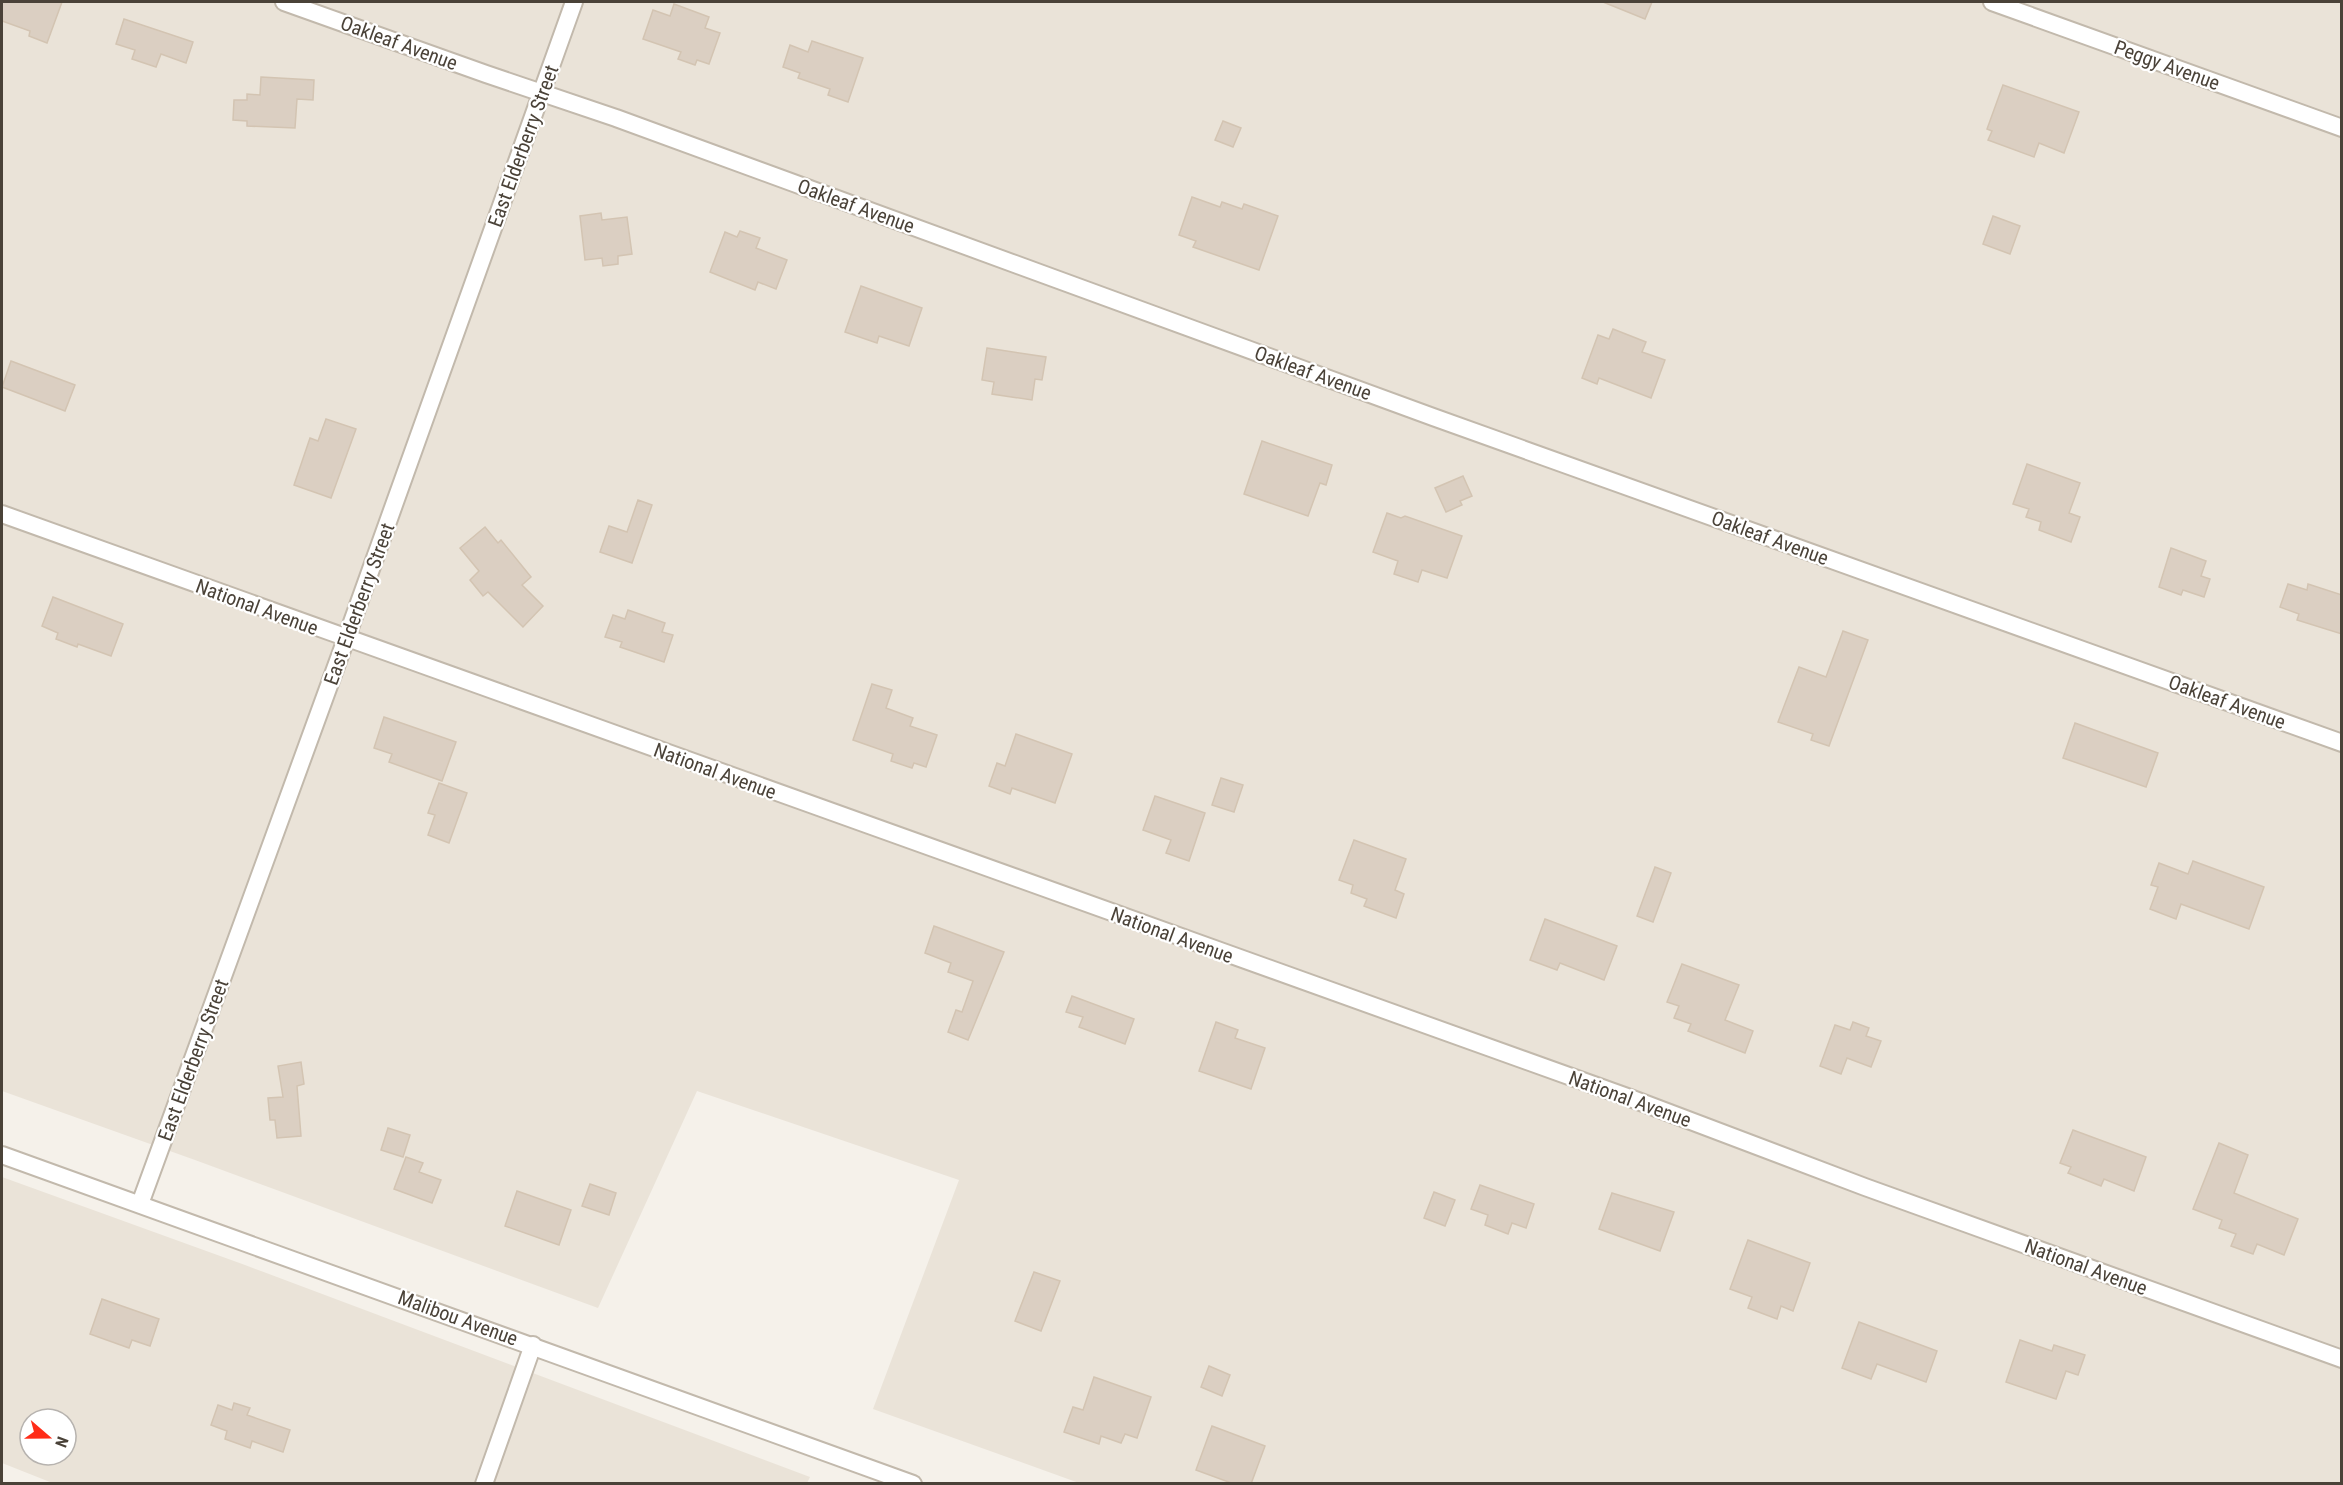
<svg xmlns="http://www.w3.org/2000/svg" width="2343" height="1485" font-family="'Roboto Condensed',sans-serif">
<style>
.residential{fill:#eae3d8;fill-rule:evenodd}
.building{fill:#dbcfc2;stroke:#d3c4b2;stroke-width:1.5}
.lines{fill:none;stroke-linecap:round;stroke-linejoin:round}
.minor-casing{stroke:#c2b9ac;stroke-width:20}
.minor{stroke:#fff;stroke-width:16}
.labels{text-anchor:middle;stroke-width:4.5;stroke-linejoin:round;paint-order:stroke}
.street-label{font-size:20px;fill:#4a4238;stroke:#fff}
</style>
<rect width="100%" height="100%" fill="#f5f1ea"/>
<!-- residential -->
<g class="residential">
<path d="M2,2H2341V1483H1079L873,1409L959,1180L697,1091L598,1308L195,1160L2,1091Z"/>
<path d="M2,1177L245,1265L810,1477L807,1483L55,1484L2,1463ZM30,1419H66V1455H30Z"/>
</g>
<!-- building -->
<g class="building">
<path d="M2,2H62L47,43L29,36L30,31L2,21Z"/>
<path d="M1603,2H1652L1645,19Z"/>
<path d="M674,4L709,17L705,28L720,33L709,64L697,60L695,65L678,59L681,52L643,39L653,10L670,16Z"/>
<path d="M124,19L193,42L186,63L161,54L156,67L132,59L135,50L116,44Z"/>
<path d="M812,41L863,58L848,102L828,95L830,89L798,78L800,73L783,67L790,45L808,52Z"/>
<path d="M261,77L314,80L313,100L297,99L295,128L247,126V121L233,120L234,100H247V94L260,95Z"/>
<path d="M2003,85L2079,112L2064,153L2039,143L2034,157L1988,140L1992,131L1987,129Z"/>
<path d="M1223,121L1241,128L1233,147L1215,140Z"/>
<path d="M1192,197L1220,207L1222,202L1242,209L1244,204L1278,216L1259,270L1193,247L1196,241L1179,235Z"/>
<path d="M601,213L602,220L627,217L632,254L618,256V264L603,266L602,258L585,260L580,216Z"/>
<path d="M1993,216L2020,226L2010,254L1983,244Z"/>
<path d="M740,231L760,238L756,248L787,260L776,289L758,282L755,290L710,272L725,232L737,237Z"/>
<path d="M861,286L922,308L909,346L879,336L877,343L845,332Z"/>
<path d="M1613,329L1646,342L1642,352L1665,360L1651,398L1599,378L1597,384L1582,378L1598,335L1609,339Z"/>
<path d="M987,348L1046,357L1042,380L1035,379L1032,400L992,394L994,382L982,380Z"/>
<path d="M11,361L75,385L65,411L2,387Z"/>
<path d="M326,419L356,429L331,498L294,485L310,438L318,441Z"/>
<path d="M1262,441L1332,465L1326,485L1320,483L1308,516L1244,494Z"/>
<path d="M2027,464L2080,483L2069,513L2080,517L2071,542L2039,530L2041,522L2026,517L2029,509L2013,504Z"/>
<path d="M1463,476L1472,496L1460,501L1462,505L1446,512L1435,488Z"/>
<path d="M638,500L652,505L632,563L600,552L609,526L627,532Z"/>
<path d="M1387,513L1401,518L1405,516L1462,536L1447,578L1422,570L1418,582L1394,574L1398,561L1373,552Z"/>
<path d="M485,527L498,543L501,540L531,577L522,585L543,606L523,627L488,592L483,596L470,580L479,571L460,548Z"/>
<path d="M2171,548L2206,561L2201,576L2210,579L2204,597L2183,590L2181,595L2159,587Z"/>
<path d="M2288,584L2307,590L2308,584L2342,595V634L2297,620L2299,614L2280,607Z"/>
<path d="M53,597L123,624L111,656L78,644L77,647L56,639L58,633L42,626Z"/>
<path d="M628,610L665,623L662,632L673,635L664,662L620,647L622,642L605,637L613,615L625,619Z"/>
<path d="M1843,631L1868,640L1829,746L1811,740L1813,734L1778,722L1799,667L1826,677Z"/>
<path d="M872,684L892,690L886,708L913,718L910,726L937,735L926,767L914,763L912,768L891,761L893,754L853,740Z"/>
<path d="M384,717L456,742L442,781L389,762L392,754L374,748Z"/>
<path d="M2075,723L2158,753L2146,787L2063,758Z"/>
<path d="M1016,734L1072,754L1055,803L1012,788L1010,794L989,786L997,763L1005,766Z"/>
<path d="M1221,778L1243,785L1234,812L1212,805Z"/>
<path d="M439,783L467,793L449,843L428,835L435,815L428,813Z"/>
<path d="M1155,796L1205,813L1189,861L1166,853L1171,840L1143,830Z"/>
<path d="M1354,840L1406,859L1395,890L1404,894L1396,918L1364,906L1367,899L1351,893L1353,885L1339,880Z"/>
<path d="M2193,861L2264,887L2249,929L2181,904L2176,919L2150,909L2158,887L2151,885L2159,863L2188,874Z"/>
<path d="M1655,867L1671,873L1653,922L1637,916Z"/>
<path d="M1545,919L1617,946L1604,980L1560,963L1557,970L1530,960Z"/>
<path d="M934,926L1004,952L968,1040L948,1032L956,1010L962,1012L973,981L948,972L951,963L925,953Z"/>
<path d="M1682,964L1739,985L1725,1020L1753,1031L1745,1053L1688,1031L1691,1024L1674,1018L1679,1006L1667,1002Z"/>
<path d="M1072,996L1134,1019L1125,1044L1079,1027L1083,1017L1066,1012Z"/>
<path d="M1216,1022L1238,1030L1235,1038L1265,1048L1251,1089L1199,1071Z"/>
<path d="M1853,1022L1869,1028L1866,1036L1881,1041L1871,1067L1847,1058L1841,1074L1820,1066L1835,1025L1850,1030Z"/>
<path d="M301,1062L304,1084L297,1086L301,1136L277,1138L275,1120H270L268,1098L283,1097L278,1066Z"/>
<path d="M388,1128L410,1135L403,1157L381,1150Z"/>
<path d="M2073,1130L2146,1157L2134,1191L2104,1179L2101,1186L2068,1173L2071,1167L2060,1163Z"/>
<path d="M2219,1143L2248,1155L2234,1193L2298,1219L2284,1255L2257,1244L2253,1254L2231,1246L2236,1234L2219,1228L2222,1220L2193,1209Z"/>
<path d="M406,1157L423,1163L419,1172L441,1180L432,1203L394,1189Z"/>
<path d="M590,1184L616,1193L609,1215L582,1206Z"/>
<path d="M1480,1185L1534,1204L1526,1228L1512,1223L1508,1234L1485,1225L1488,1215L1471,1209Z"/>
<path d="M517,1191L571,1210L559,1245L505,1226Z"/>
<path d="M1434,1192L1455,1200L1445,1226L1424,1218Z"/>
<path d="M1612,1193L1674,1212L1660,1251L1599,1229Z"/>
<path d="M1748,1240L1810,1263L1793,1311L1781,1306L1777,1319L1748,1308L1752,1297L1730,1289Z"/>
<path d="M1034,1272L1060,1281L1041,1331L1015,1321Z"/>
<path d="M102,1299L159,1319L150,1346L132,1340L129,1348L90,1334Z"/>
<path d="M1859,1322L1937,1351L1926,1382L1877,1364L1871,1379L1842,1368Z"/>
<path d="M2020,1340L2052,1351L2054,1345L2085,1355L2078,1375L2066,1371L2056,1399L2006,1382Z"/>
<path d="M1209,1366L1230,1375L1222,1396L1201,1387Z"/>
<path d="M1094,1377L1151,1397L1137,1438L1125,1434L1121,1443L1101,1436L1099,1444L1064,1432L1073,1407L1083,1410Z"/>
<path d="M234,1403L250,1408L247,1415L290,1430L283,1452L252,1441L250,1448L225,1439L227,1431L211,1425L218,1405L232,1410Z"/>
<path d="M1212,1426L1265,1446L1251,1484H1234L1196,1470Z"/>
</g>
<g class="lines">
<defs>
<g id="minor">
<path d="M284,2L486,74L616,118L1433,417L2342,743"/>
<path d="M1992,2L2342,128"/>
<path d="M2,514L1630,1098L1865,1187L2342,1359"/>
<path d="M2,1155L913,1484"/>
<path d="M140,1204L346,639L574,2"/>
<path d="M484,1484L533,1345"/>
</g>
</defs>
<!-- minor casing -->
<use href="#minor" class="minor-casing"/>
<!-- minor -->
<use href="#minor" class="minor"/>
</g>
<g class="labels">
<!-- street labels -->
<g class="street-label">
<text transform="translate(399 43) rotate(20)" y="7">Oakleaf Avenue</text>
<text transform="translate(2167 65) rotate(20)" y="7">Peggy Avenue</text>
<text transform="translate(523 146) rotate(-70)" y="7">East Elderberry Street</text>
<text transform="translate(856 206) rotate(20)" y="7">Oakleaf Avenue</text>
<text transform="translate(1313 373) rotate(20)" y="7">Oakleaf Avenue</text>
<text transform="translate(1770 538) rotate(20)" y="7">Oakleaf Avenue</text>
<text transform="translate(359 604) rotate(-70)" y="7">East Elderberry Street</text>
<text transform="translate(257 607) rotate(20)" y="7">National Avenue</text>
<text transform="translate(2227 702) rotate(20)" y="7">Oakleaf Avenue</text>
<text transform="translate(715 771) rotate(20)" y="7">National Avenue</text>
<text transform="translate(1172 935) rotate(20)" y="7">National Avenue</text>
<text transform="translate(193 1060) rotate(-70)" y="7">East Elderberry Street</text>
<text transform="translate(1630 1099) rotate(20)" y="7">National Avenue</text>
<text transform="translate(2086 1267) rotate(20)" y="7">National Avenue</text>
<text transform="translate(458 1318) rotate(20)" y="7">Malibou Avenue</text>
</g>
</g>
<!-- border -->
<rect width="2343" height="1485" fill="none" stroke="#4a4238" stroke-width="6"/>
<!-- north arrow -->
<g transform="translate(48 1437) rotate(110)"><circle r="28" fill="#ffffff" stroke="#b7b3af" stroke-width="1.5"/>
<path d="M0-4.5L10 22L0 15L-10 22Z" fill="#ff2c18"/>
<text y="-9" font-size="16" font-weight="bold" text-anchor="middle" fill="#4a4238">N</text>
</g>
</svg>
